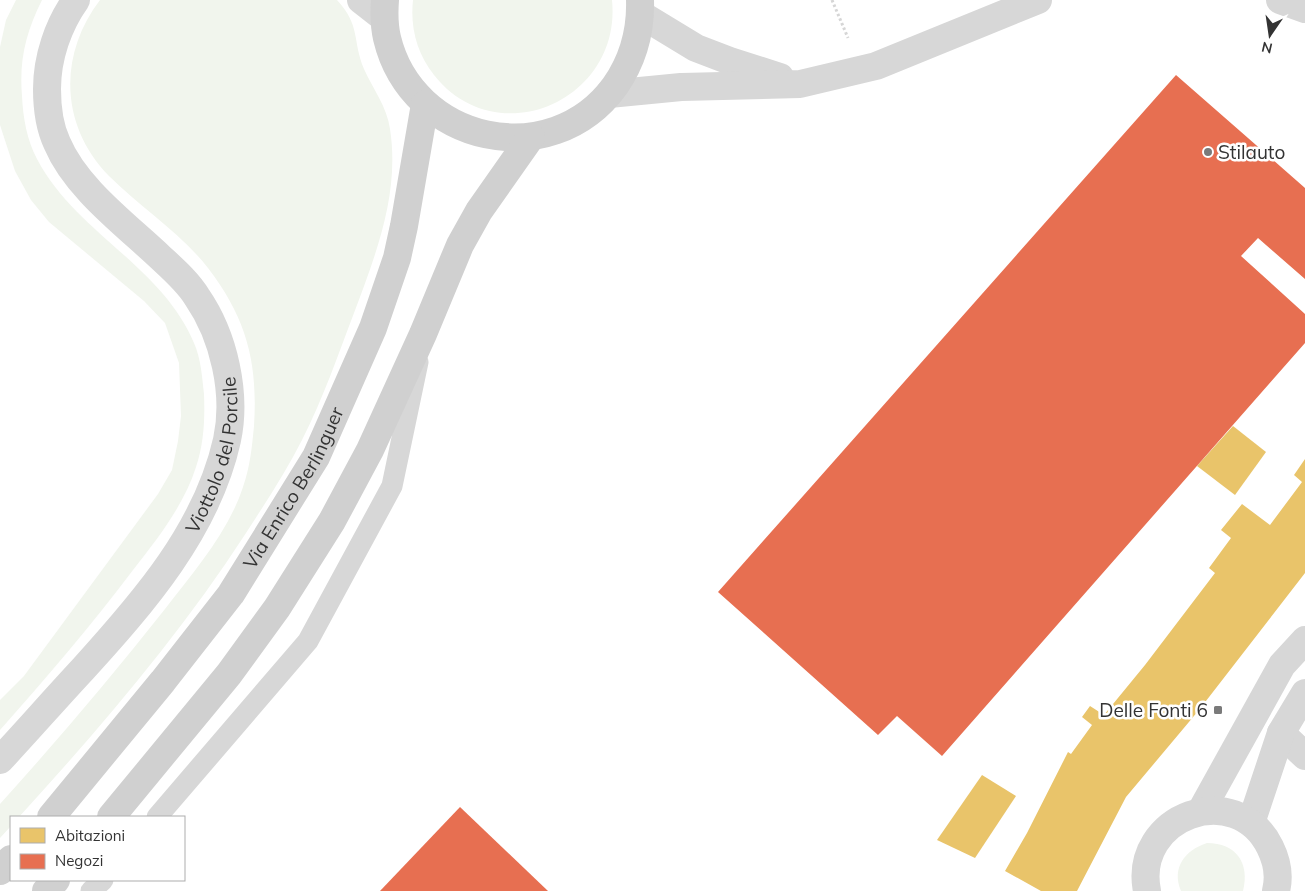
<svg xmlns="http://www.w3.org/2000/svg" width="1305" height="891" font-family="Mulish,sans-serif">
<style>
.green{fill:#f1f5ed}
.homes{fill:#e9c46a}
.shops{fill:#e76f51}
.lines{fill:none;stroke-linecap:round;stroke-linejoin:round}
.path{stroke:#d6d6d6;stroke-width:3;stroke-dasharray:2.5 2.5;stroke-linecap:butt}
.service{stroke:#d7d7d7;stroke-width:21}
.minor{stroke:#d7d7d7;stroke-width:28}
.tertiary{stroke:#d7d7d7;stroke-width:28}
.secondary{stroke:#d0d0d0;stroke-width:28}
.poi-dot{fill:#7a7a7a;stroke:#fff;stroke-width:2}
.labels{text-anchor:middle;stroke-width:5;stroke-linejoin:round;paint-order:stroke}
.poi-label{font-size:19px;fill:#333;stroke:#fff;text-anchor:start}
.street-label{font-size:19px;fill:#333;stroke:#fff}
</style>
<rect width="100%" height="100%" fill="#fff"/>
<!-- green -->
<g class="green">
<path d="M16,0H42C26,32 19,60 22,96C23,118 27,140 37,159C75,232 162,266 194,343C201,359 202,376 204,394C205,419 204,443 196,467C184,505 158,538 133,570C91,626 46,678 0,730V700L24,676L158,494L172,470L178,441L181,416L179,363L165,323L144,301L49,222L31,200L15,171L0,125V47L6,20Z"/>
<path d="M100,0H337C361,26 352,40 364,69C373,89 387,107 390,129C400,193 376,254 354,313C338,355 323,399 302,440C286,472 266,502 246,533C180,635 101,727 19,817H11V826L0,838V804C57,741 112,676 165,609C194,571 228,533 243,487C250,467 252,447 254,426C258,363 247,319 208,268C180,232 141,208 109,176C60,126 58,55 100,0Z"/>
<path d="M413,0H612C622,100 497,155 434,75C417,53 410,28 413,0Z"/>
<path d="M1207,843C1236,843 1250,863 1243,891H1181C1171,868 1185,850 1207,843Z"/>
</g>
<!-- homes -->
<g class="homes">
<path d="M1233,426L1266,452L1235,495L1197,466Z"/>
<path d="M1305,459V573L1199,710L1126,797L1077,891H1041L1005,871L1027,833L1068,752L1071,754L1092,725L1082,717L1090,706L1104,715L1145,665L1215,573L1209,568L1231,538L1221,530L1242,504L1270,525L1302,482L1294,475Z"/>
<path d="M982,775L1016,796L975,858L937,840Z"/>
</g>
<!-- shops -->
<g class="shops">
<path d="M1176,75L1305,188V279L1258,238L1241,256L1305,314V343L942,756L897,716L878,735L718,592Z"/>
<path d="M460,807L548,891H380Z"/>
</g>
<g class="lines">
<!-- path -->
<path class="path" d="M832,0L848,38"/>
<!-- service -->
<g class="service">
<path d="M157,817L308,641L392,486L418,362"/>
<path d="M91,891L103,880"/>
</g>
<!-- minor -->
<g class="minor">
<path d="M361,0L384,18"/>
<path d="M1281,733L1305,756"/>
<path id="s1" d="M0,760C28,730 55,699 83,669C143,603 207,530 227,440C237,394 224,336 197,297C188,282 173,269 160,257C125,224 76,188 57,143C49,126 47,107 47,89C47,58 58,25 76,0"/>
</g>
<!-- tertiary -->
<g class="tertiary">
<path d="M1280,0L1305,9"/>
<path d="M640,14L696,48L730,61L780,77"/>
<path d="M609,94L681,87L800,84L876,66L1038,0"/>
<path d="M1201,811L1282,665L1305,640"/>
<path d="M1251,823L1281,733L1305,693"/>
<path d="M1147,891C1132,816 1236,778 1270,847C1277,861 1280,875 1276,891"/>
</g>
<!-- secondary -->
<g class="secondary">
<path d="M385,0C384,13 384,25 387,38C412,143 551,174 615,86C633,60 641,31 640,0"/>
<path id="s2" d="M51,817L163,681L231,594L316,457L373,328L397,258L404,226L425,104"/>
<path d="M111,817L229,674L277,608L332,521L370,450L423,334L460,245L479,211L531,137"/>
<path d="M0,871L11,859"/>
<path d="M46,891L56,880"/>
</g>
</g>
<!-- markers -->
<g class="poi-dot">
<circle cx="1208" cy="152" r="5"/>
<rect x="1213" y="705" width="10" height="10" rx="2.5"/>
</g>
<g class="labels">
<!-- poi labels -->
<g class="poi-label">
<text x="1218" y="159">Stilauto</text>
<text x="1208" y="717" text-anchor="end">Delle Fonti 6</text>
</g>
<!-- street labels -->
<g class="street-label">
<text dy="7" stroke="none"><textPath href="#s1" startOffset="379">Viottolo del Porcile</textPath></text>
<text dy="7" stroke="none"><textPath href="#s2" startOffset="410">Via Enrico Berlinguer</textPath></text>
</g>
</g>
<!-- legend -->
<rect x="10" y="816" width="175" height="65" fill="#ffffff" stroke="#adadad"/>
<rect x="20" y="828" width="25" height="15" fill="#e9c46a" stroke="#adadad"/>
<text x="55" y="841" font-size="15" fill="#333333">Abitazioni</text>
<rect x="20" y="854" width="25" height="15" fill="#e76f51" stroke="#adadad"/>
<text x="55" y="866" font-size="15" fill="#333333">Negozi</text>
<!-- north arrow -->
<g transform="translate(1270 35) rotate(193)" stroke="#ffffff" stroke-width="4" paint-order="stroke">
<path d="M0-4L9 19L0 12L-9 19Z" fill="#333333"/>
<text y="-8" font-size="14" font-weight="bold" text-anchor="middle" fill="#333333">N</text>
</g>
</svg>
